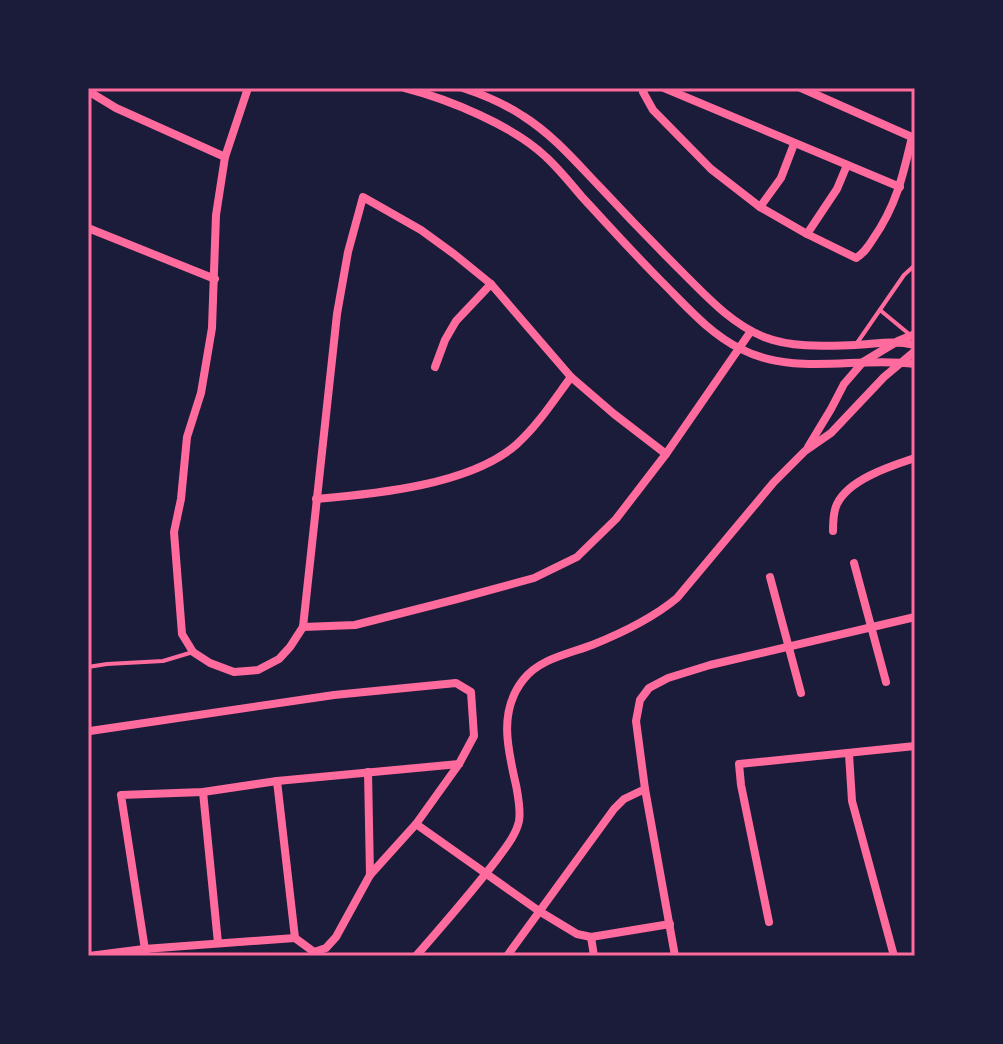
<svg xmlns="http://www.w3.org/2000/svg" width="1003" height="1044" font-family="'DM Sans',sans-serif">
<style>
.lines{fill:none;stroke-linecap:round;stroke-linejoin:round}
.service{stroke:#ff6b9d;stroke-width:4}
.minor{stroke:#ff6b9d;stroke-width:8}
.neatline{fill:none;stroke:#ff6b9d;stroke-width:3}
</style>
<rect width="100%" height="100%" fill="#1b1b3a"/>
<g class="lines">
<!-- service -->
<g class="service">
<path d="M880,310L909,334"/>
<path d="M857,343L904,275L915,265"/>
<path d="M88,667L107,664L163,661L193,652"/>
</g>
<!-- minor -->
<g class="minor">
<path d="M248,88L225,157L216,215L212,328L201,393L187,437L181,499L174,532L182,634L193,652L210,663L234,672L258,670L279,659L290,647L303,627L337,314L348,252L363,197L421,230L454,254L491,284L571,377L614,414L666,454"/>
<path d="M405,88C448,99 514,126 546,157C559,169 571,184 583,198C609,226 635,255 662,282C686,306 710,334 741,349C795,377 857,356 915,364"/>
<path d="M463,88C484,95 505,104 523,116C553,135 575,161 599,186C627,216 655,245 684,274C708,298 732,324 764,337C792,348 825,346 855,345C876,344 893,340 915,345"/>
<path d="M645,88L643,92L653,110L711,169L760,207L807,234L856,258C864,253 868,247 873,239C896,206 903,176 912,137"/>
<path d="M664,88L900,187"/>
<path d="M801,88L914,138"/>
<path d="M88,91L116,108L225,157"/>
<path d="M760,207L781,178L794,144"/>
<path d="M88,228L215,279"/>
<path d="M807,234L837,189L847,165"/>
<path d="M435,367L445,340L456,321L491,284"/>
<path d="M808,447L831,409L844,384L863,362L898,341L915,334"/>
<path d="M316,499C375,494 471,485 517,444C538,425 554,400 571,377"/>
<path d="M833,531C833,522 833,512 837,504C849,479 891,466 915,458"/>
<path d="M854,563L886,682"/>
<path d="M770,577L801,693"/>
<path d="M303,627L355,625L457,599L534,578L577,557L616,519L666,454L751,331"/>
<path d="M90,731L334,695L456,683L471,692L474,736L459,764L416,824L370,875L336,937L326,948L314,952"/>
<path d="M849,754L852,801L894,956"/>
<path d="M368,772L370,875"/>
<path d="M277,781L295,938L314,952V955"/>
<path d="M203,792L218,943"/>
<path d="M416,824L539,911L577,934L591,937L670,924"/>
<path d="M769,922L741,785L739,764L915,746"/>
<path d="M591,937L594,956"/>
<path d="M89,956L144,949L295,938"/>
<path d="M146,956L121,795L203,792L277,781L459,764"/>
<path d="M416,956C444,924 472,892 498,858C506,847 516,835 519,821C521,810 518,796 516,785C508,750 498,712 523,680C539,659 568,654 592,645C622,633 653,618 677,598L774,482L805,451L831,433L884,377L915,351"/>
<path d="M507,956L614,809L624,799L645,789"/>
<path d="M675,956L645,789L636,721L640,700L649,688L668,678L710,665L915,617"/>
</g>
</g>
<!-- border -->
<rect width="1003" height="1044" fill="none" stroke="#1b1b3a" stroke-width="180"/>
<rect x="90" y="90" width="823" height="864" class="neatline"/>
</svg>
